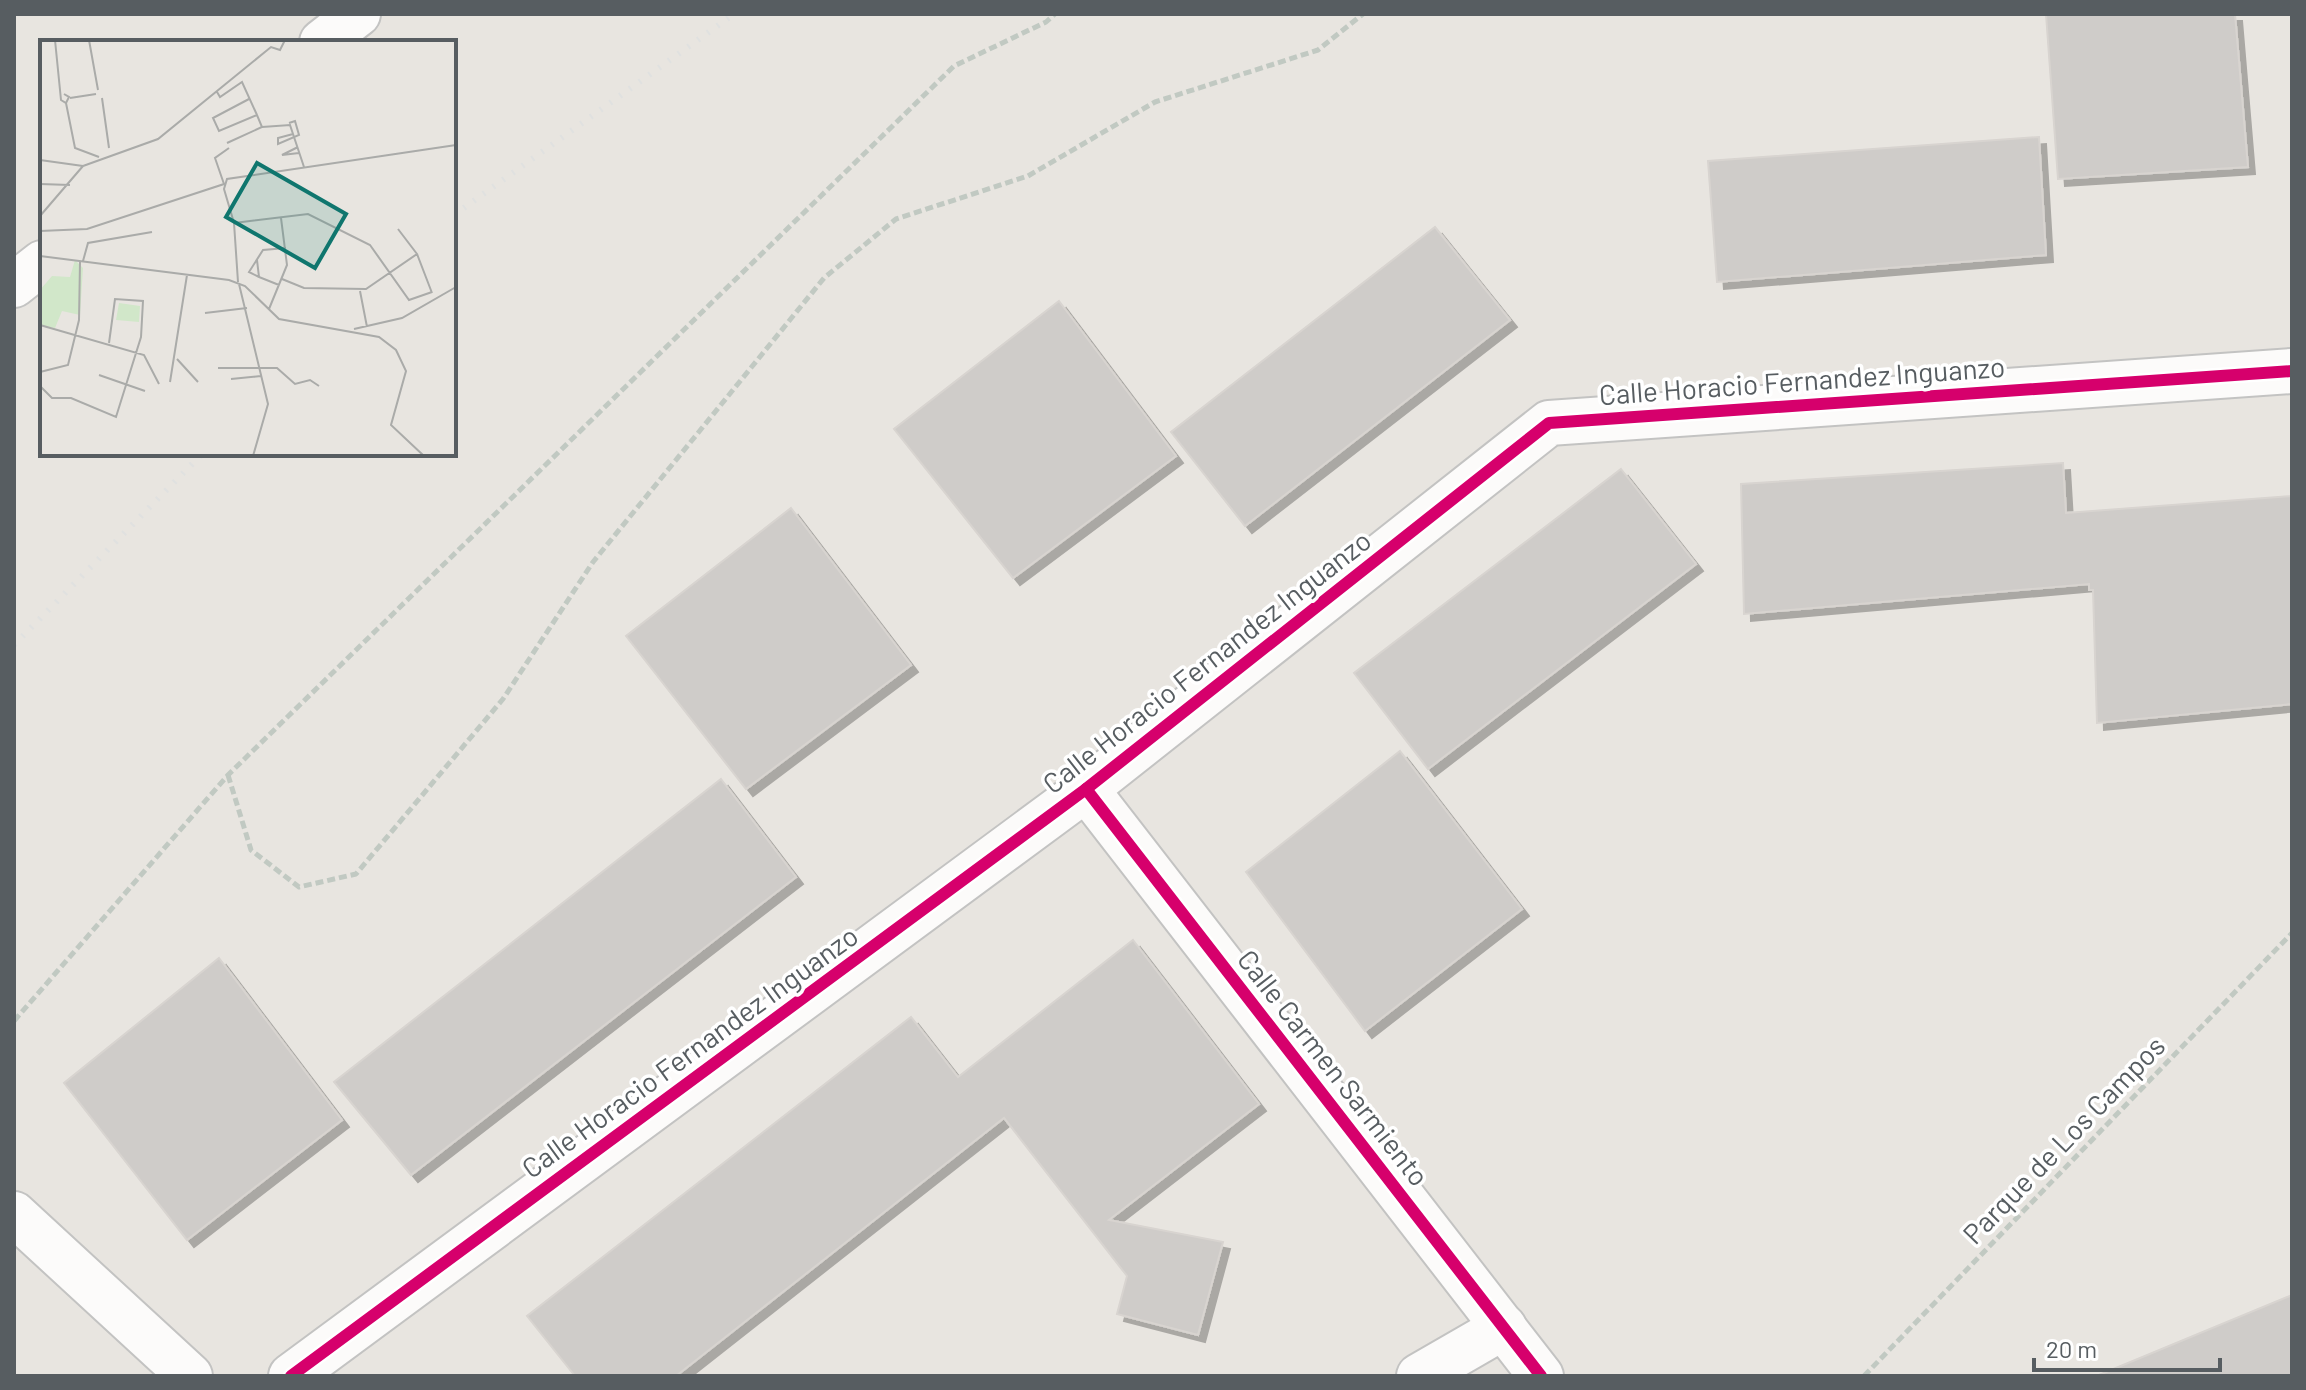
<svg xmlns="http://www.w3.org/2000/svg" width="2306" height="1390" font-family="Barlow,sans-serif">
<style>
.building{fill:#cfccc9;stroke:#d8d4d0;stroke-width:2;filter:url(#shadow)}
.lines{fill:none;stroke-linecap:round;stroke-linejoin:round}
.minor-casing{stroke:#c3c3c2;stroke-width:48}
.tertiary-casing{stroke:#c3c3c2;stroke-width:48}
.path{stroke:#c1c9c2;stroke-width:5;stroke-dasharray:8 4;stroke-linecap:butt}
.minor{stroke:#fcfbfa;stroke-width:44}
.tertiary{stroke:#fcfbfa;stroke-width:44}
.rail{stroke:#e0e1e0;stroke-width:6;stroke-dasharray:2 10;stroke-linecap:butt}
.cycleway-casing{stroke:#fff;stroke-width:17}
.cycleway{stroke:#d6006c;stroke-width:12}
.labels{text-anchor:middle;stroke-width:7;stroke-linejoin:round;paint-order:stroke}
.street-label{font-size:28px;fill:#575d61;stroke:#fff}
.inset-road{fill:none;stroke:#aaaba9;stroke-width:2}
.view{fill:#0f766e;fill-opacity:0.15;stroke:#0f766e;stroke-width:4}
.inset-edge{fill:none;stroke:#575d61;stroke-width:4}
</style>
<defs>
<filter id="shadow"><feDropShadow dx="7" dy="7" stdDeviation="0" flood-color="#0004"/></filter>
</defs>
<rect width="100%" height="100%" fill="#e8e5e0"/>
<!-- building -->
<g class="building">
<path d="M2046,14H2235L2248,167L2058,179Z"/>
<path d="M2039,137L2046,255L1717,282L1708,161Z"/>
<path d="M1435,227L1510,320L1245,526L1171,432Z"/>
<path d="M1059,301L1176,456L1013,578L894,429Z"/>
<path d="M2063,463L2066,513L2292,496V704L2097,723L2093,590H2089V584L1744,614L1741,484Z"/>
<path d="M1621,469L1696,564L1428,769L1354,673Z"/>
<path d="M791,508L911,665L746,789L626,636Z"/>
<path d="M1400,751L1522,909L1365,1031L1246,872Z"/>
<path d="M721,779L796,877L411,1175L334,1082Z"/>
<path d="M1133,940L1259,1104L1109,1220L1223,1242L1198,1335L1117,1314L1127,1276L1004,1118L676,1376H575L527,1316L911,1017L958,1077Z"/>
<path d="M219,958L342,1120L187,1240L64,1083Z"/>
<path d="M2292,1295V1376H2099V1375Z"/>
</g>
<g class="lines">
<defs>
<g id="minor">
<path d="M1086,789L1541,1376"/>
<path d="M291,1376L1086,789L1549,423L2292,371"/>
<path d="M1419,1376L1504,1327"/>
</g>
<g id="tertiary">
<path d="M322,42L358,14"/>
<path d="M14,285L42,263"/>
<path d="M14,1214L190,1376"/>
</g>
</defs>
<!-- minor casing -->
<use href="#minor" class="minor-casing"/>
<!-- tertiary casing -->
<use href="#tertiary" class="tertiary-casing"/>
<!-- path -->
<g class="path">
<path d="M228,775L251,850L299,887L356,874L503,699L593,562L824,278L896,219L1028,176L1155,102L1318,50L1363,14"/>
<path d="M14,1021L228,775L954,66L1046,22L1055,14"/>
<path d="M1864,1376L2292,933"/>
</g>
<!-- minor -->
<use href="#minor" class="minor"/>
<!-- tertiary -->
<use href="#tertiary" class="tertiary"/>
<!-- rail -->
<g class="rail">
<path d="M454,215L734,14"/>
<path d="M14,645L202,454"/>
</g>
<defs>
<g id="cycleway">
<path d="M1086,789L1541,1376"/>
<path d="M291,1376L1086,789L1549,423L2292,371"/>
</g>
</defs>
<!-- cycleway casing -->
<use href="#cycleway" class="cycleway-casing"/>
<!-- cycleway -->
<use href="#cycleway" class="cycleway"/>
</g>
<g class="labels">
<!-- street labels -->
<g class="street-label">
<text transform="translate(1802 381) rotate(-4)" y="10">Calle Horacio Fernandez Inguanzo</text>
<text transform="translate(1207 662) rotate(-38)" y="10">Calle Horacio Fernandez Inguanzo</text>
<text transform="translate(690 1052) rotate(-36)" y="10">Calle Horacio Fernandez Inguanzo</text>
<text transform="translate(1333 1068) rotate(52)" y="10">Calle Carmen Sarmiento</text>
<text transform="translate(2064 1140) rotate(-46)" y="10">Parque de Los Campos</text>
</g>
</g>
<!-- overview -->
<g transform="translate(40 40)">
<rect width="416" height="416" fill="#e8e5e0"/>
<path d="M35,220L43,228L40,275L22,271L15,288L0,285V250L12,236L30,237ZM79,263L100,266L99,282L76,280Z" fill="#d1e7c9"/>
<path class="inset-road" d="M15,0L21,60L26,63L29,57L24,54M49,0L58,50M177,52L180,57L202,42L217,75M30,58L56,54M62,58L69,108M26,63L35,108L59,117M249,83L255,81L259,95L238,104V98L253,94M222,87L250,85L264,127M187,103L222,87L217,75L179,91L173,78L209,59M258,107L242,115L259,113M0,120L43,126M43,126L118,99L231,7L240,10L245,0M0,144L30,145M0,176L43,126M194,183L268,174L330,205L369,260L392,252M0,191L47,189L184,144L175,118L189,108M377,214L392,253M0,216L189,240L205,246L239,279L339,297L356,310L366,331L351,385L384,416M217,220L219,237L239,245M43,221L48,203L112,192M219,237L209,232L223,210L246,208M242,239L264,248L326,249L377,214L358,189M198,242L194,183L184,149L187,139L416,105M199,244L228,364L213,416M320,251L327,287M229,269L247,225L241,178M165,273L207,268M0,285L104,315L119,344M314,289L362,278L416,247M137,319L158,342M178,328H237L255,344L270,340L279,346M0,332L28,325L39,280L40,222M59,335L105,351M191,339L221,336M130,342L147,235M0,346L12,358H31L76,377L101,297L103,261L75,259L69,303"/>
<path class="view" d="M217,123L306,174L275,228L186,177Z"/>
<rect width="416" height="416" class="inset-edge"/>
</g>
<!-- border -->
<rect width="2306" height="1390" fill="none" stroke="#575d61" stroke-width="32"/>
<!-- scale -->
<path d="M2034 1358v12h186v-12" fill="none" stroke="#575d61" stroke-width="4"/>
<text x="2046" y="1358" font-size="24" fill="#575d61" stroke="#ffffff" stroke-width="6" paint-order="stroke">20 m</text>
</svg>
